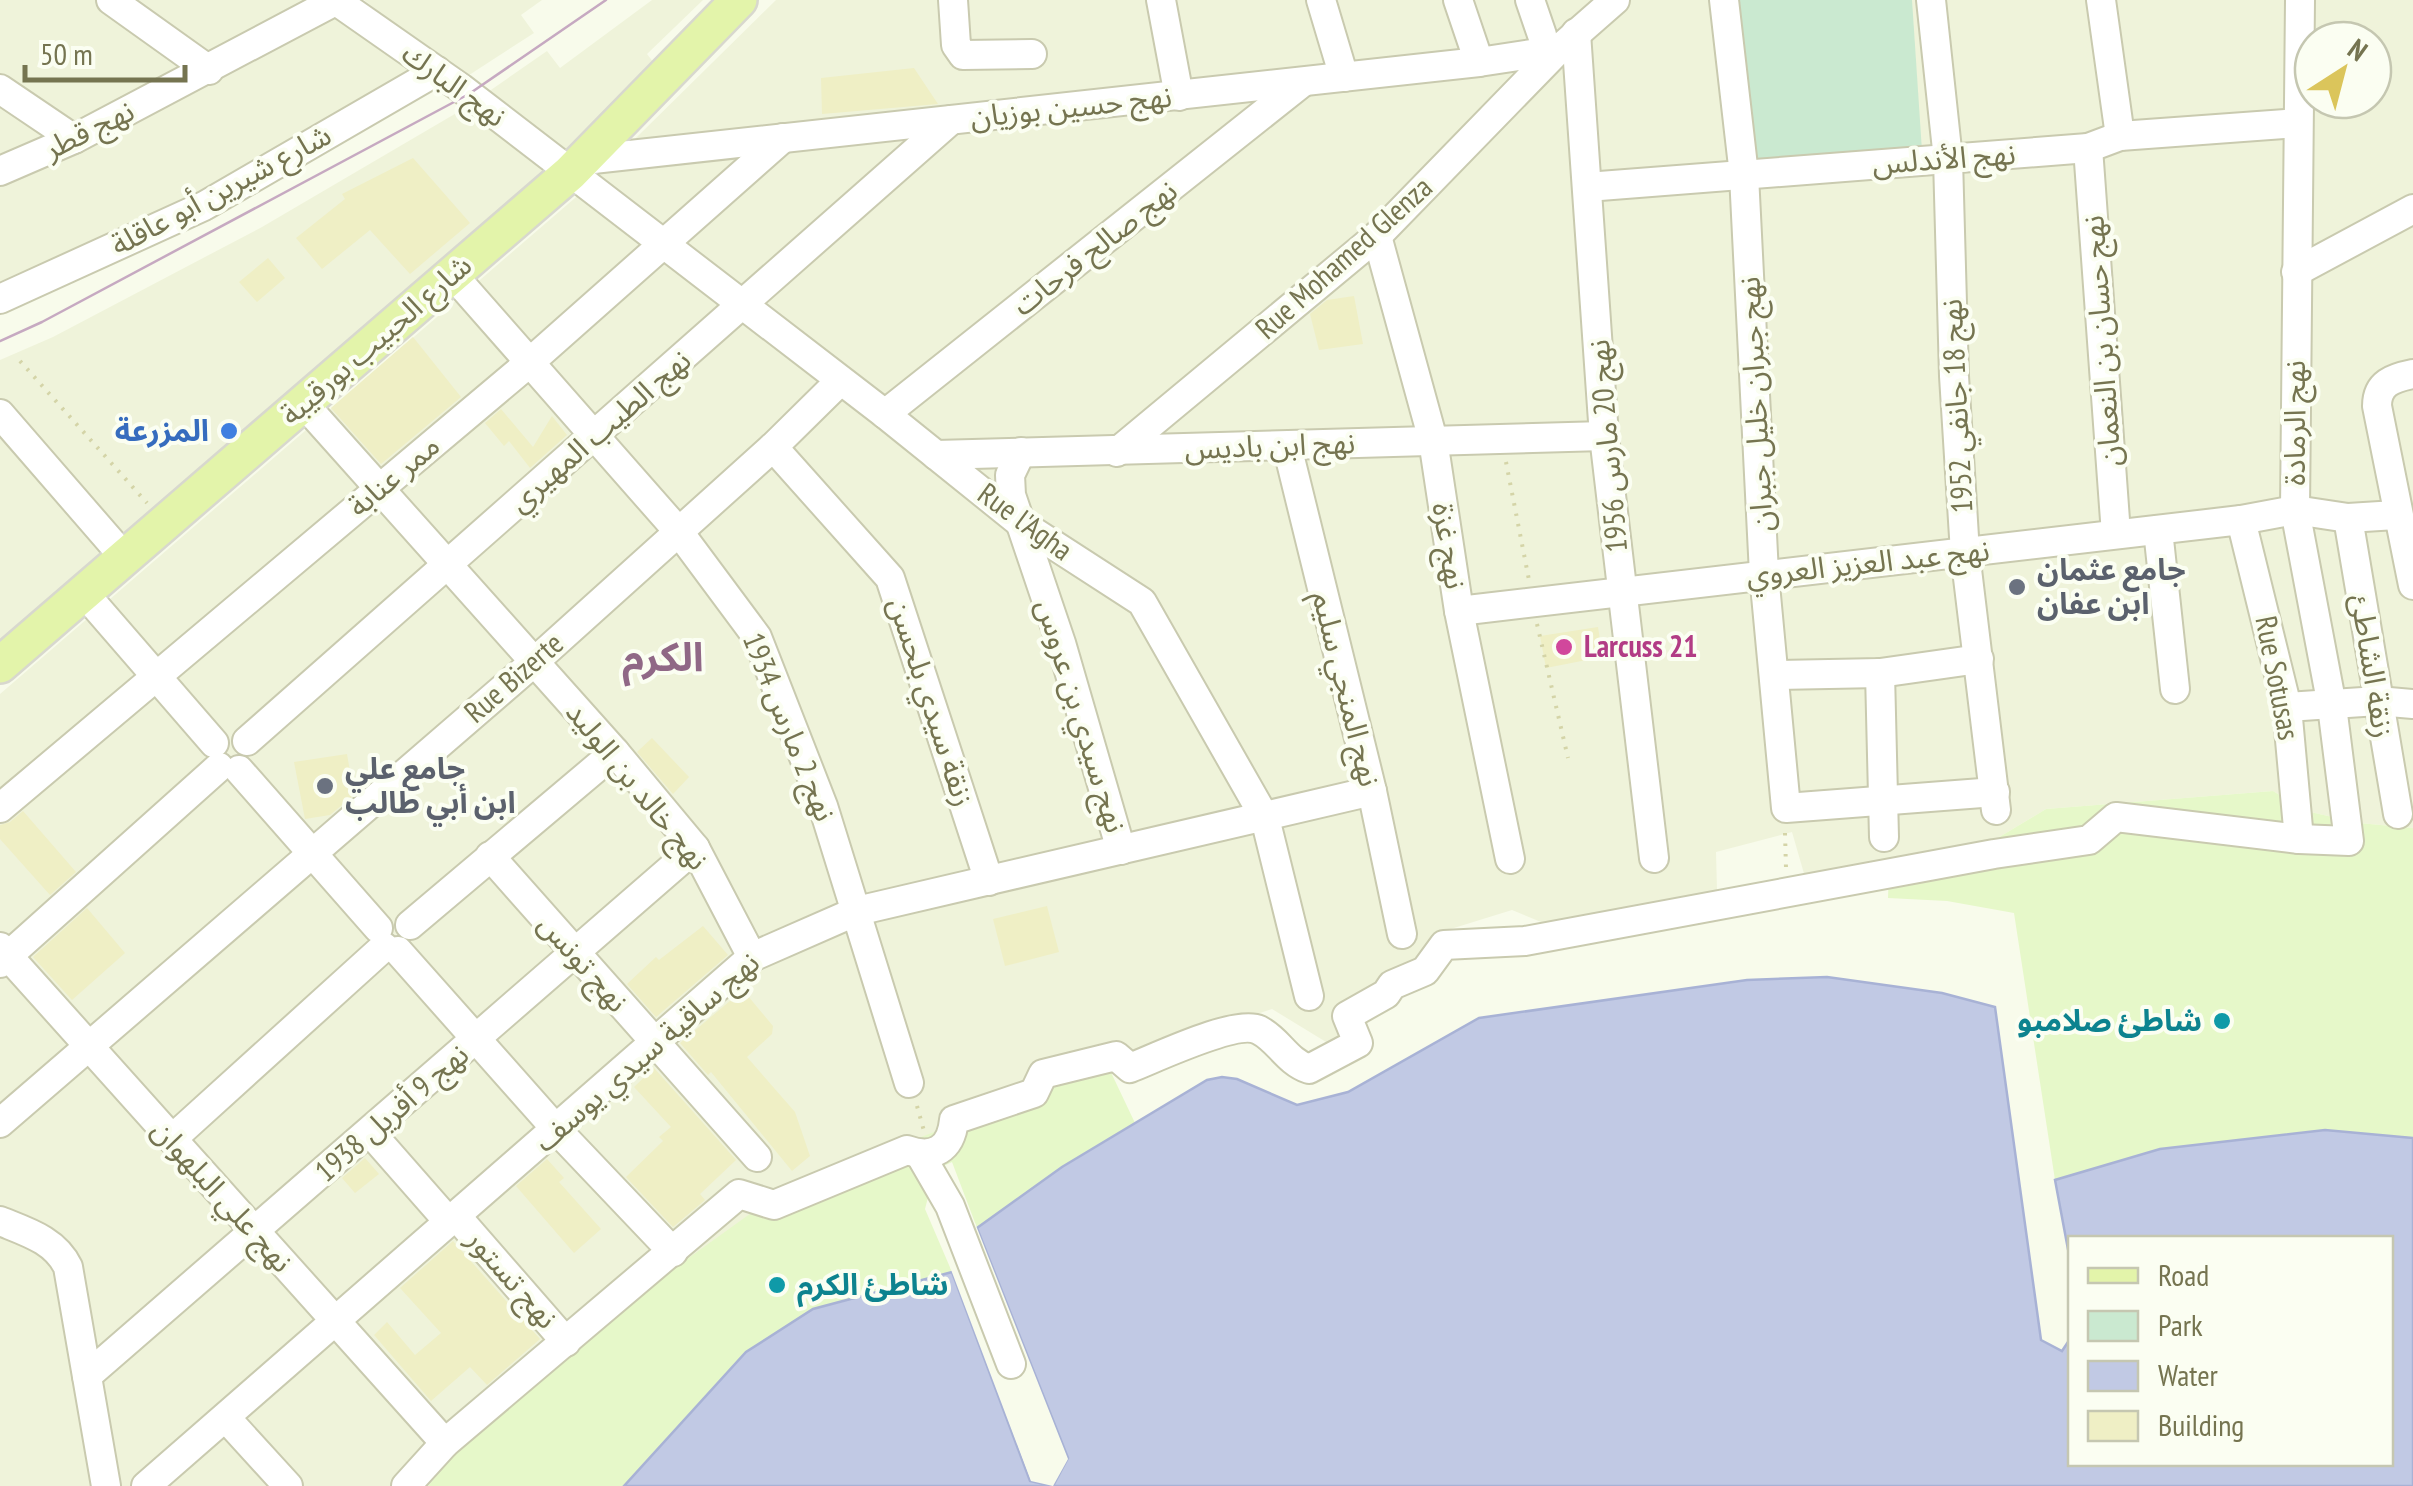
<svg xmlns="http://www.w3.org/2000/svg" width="2413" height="1486" font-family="'PT Sans Narrow','Noto Sans Arabic',sans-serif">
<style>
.residential{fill:#eff3da;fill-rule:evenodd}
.green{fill:#cae9d0}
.sand{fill:#e6f8c9}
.water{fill:#c1c9e4;stroke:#a8b2d5;stroke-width:2.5}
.pier{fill:#f8fbeb}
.building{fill:#efefc5}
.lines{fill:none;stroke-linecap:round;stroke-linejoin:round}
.minor-casing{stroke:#c9caaf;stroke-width:32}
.major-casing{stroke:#d8d8ce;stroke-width:40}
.path{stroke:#d4d4a7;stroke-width:4;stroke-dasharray:2.5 8;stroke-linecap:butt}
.minor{stroke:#fff;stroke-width:28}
.major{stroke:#e3f4aa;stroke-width:35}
.tram{stroke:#c6a9c1;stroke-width:2.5}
.shop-dot{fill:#3f7fe0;stroke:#fbfef2;stroke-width:4}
.worship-dot{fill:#6b7280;stroke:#fbfef2;stroke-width:4}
.hotel-dot{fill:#d1479c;stroke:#fbfef2;stroke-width:4}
.culture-dot{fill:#0f9aa8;stroke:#fbfef2;stroke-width:4}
.labels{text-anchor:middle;stroke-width:8;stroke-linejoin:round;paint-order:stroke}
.street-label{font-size:30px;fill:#757450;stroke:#fbfef2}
.shop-label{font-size:30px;font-weight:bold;fill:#366cbe;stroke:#fbfef2;text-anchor:end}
.worship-label{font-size:30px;font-weight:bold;fill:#5b616d;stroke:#fbfef2;text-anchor:start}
.hotel-label{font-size:30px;font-weight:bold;fill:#b23c85;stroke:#fbfef2;text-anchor:start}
.culture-label{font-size:30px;font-weight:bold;fill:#0d838f;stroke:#fbfef2;text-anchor:end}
.district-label{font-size:40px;font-weight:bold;fill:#906886;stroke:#fbfef2}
</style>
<rect width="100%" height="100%" fill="#f8fbeb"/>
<!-- residential -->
<g class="residential">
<path d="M0,0H316L429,87L0,308Z"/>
<path d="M364,0H542L521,15L534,33L463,79Z"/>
<path d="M652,0H703L647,54L657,67L572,150L0,640V360L53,337L262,227L465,108L547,51L560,68Z"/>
<path d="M776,0H2413V828L2359,823L2306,811L2273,791L2046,809L1971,854L1807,884L1792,832L1716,852L1717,890L1553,927L1512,910L1441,932L1415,973L1331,1045L1272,1009L1107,1064L459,1449L428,1486H0V694L575,198ZM2313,40H2373V100H2313Z"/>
</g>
<!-- green -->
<path class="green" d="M1734,0H1912L1922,151L1743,164Z"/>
<!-- sand -->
<g class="sand">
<path d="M2273,791L2306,811L2359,823L2413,828V1138L2325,1130L2160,1149L2055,1180L2014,913L1947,901L1888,898L1889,869L1971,854L2046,809Z"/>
<path d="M1107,1064L1135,1123L1062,1167L977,1228L952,1162L935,1170L925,1209L952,1272L813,1309L746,1352L624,1486H428L459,1449L633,1298L779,1193Z"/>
</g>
<!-- water -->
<path class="water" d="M1827,977L1942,993L1995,1007L2041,1340L2062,1351L2070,1339V1464H2390V1238H2070V1260L2055,1180L2160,1149L2325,1130L2413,1138V1486H624L746,1352L813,1309L952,1272L1030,1481L1053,1486L1068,1458L977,1228L1062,1167L1207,1080L1222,1077L1237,1079L1297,1105L1348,1092L1479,1018L1747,980Z"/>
<!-- pier -->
<path class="pier" d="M975,1223L1068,1459L1053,1486L1031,1481L950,1267L956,1270L1034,1477L1051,1480L1063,1458L972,1229Z"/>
<!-- building -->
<g class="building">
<path d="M914,68L938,104L822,114L821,78Z"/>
<path d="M413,158L470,223L410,274L370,230L322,269L296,238L345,199L342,194Z"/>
<path d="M268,258L285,278L257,302L239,282Z"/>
<path d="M1354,296L1363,344L1319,350L1310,314L1327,300Z"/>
<path d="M413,337L461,397L381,464L331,408Z"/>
<path d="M501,409L533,447L552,416L567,435L530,468L509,441L504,446L485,423Z"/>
<path d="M1598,627L1600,640L1610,638L1612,655L1546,668L1540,636Z"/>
<path d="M652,738L689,777L673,794L637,752Z"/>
<path d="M347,754L354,795L330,815L305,819L294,762Z"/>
<path d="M23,811L76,872L50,895L0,839V825L10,822Z"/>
<path d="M1047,906L1059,952L1005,966L993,919Z"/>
<path d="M87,908L125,953L72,1000L33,957Z"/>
<path d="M703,926L728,955L656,1017L627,984L656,957L659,960Z"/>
<path d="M743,990L773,1026L772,1034L747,1057L795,1112L810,1156L792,1171L711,1072L708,1075L680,1043Z"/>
<path d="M654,1068L736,1160L700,1194L705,1200L673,1227L626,1177L663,1141L659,1137L671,1127L634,1087Z"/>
<path d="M365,1158L379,1174L355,1193L342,1178Z"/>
<path d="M547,1159L564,1178L559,1182L601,1229L574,1253L516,1186Z"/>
<path d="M453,1241L540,1339L487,1385L470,1367L431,1401L374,1335L387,1322L415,1355L441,1333L400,1288Z"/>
</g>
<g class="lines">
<defs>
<g id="minor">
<path d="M111,0L209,70"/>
<path d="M335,0L461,88L885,414L1023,525L1142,602L1265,818L1309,996"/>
<path d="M953,0L956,45L963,55L1032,54"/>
<path d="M1161,0L1179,96"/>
<path d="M1321,0L1344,77"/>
<path d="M1458,0L1479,62"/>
<path d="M1530,0L1542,35"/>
<path d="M1724,0L1744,175L1764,574L1786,808L1995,792"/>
<path d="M1931,0L1948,159L1954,376L1965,553L1996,810"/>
<path d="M2101,0L2120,136"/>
<path d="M1576,33L1604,436L1654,858"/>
<path d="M0,89L74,139"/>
<path d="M2088,148L2116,534"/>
<path d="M584,160L1479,62L1558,50"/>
<path d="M0,171L74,139L335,1"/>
<path d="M1587,187L2088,148L2120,136L2298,123"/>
<path d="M1377,236L1433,440L1459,611L1510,859"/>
<path d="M2296,272L2413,209"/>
<path d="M452,274L679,532L757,637L823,806L909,1083"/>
<path d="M0,299L204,206L437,71"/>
<path d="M2413,374C2393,378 2377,383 2377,406L2413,585"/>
<path d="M303,403L615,752L695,848L752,957"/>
<path d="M0,414L125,558"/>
<path d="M885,414L1303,82"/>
<path d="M1287,446L1372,791L1402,934"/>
<path d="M773,447L890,578L989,881"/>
<path d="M1021,452L1010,475L1011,495L1061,643L1121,850"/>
<path d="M1117,452L1377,236L1558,50L1615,0"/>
<path d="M936,455L1604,436"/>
<path d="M2348,518L2398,814"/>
<path d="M2241,520L2287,707L2299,839"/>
<path d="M2158,530L2175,689"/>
<path d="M84,593L214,743"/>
<path d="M1459,611L2241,520L2295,510L2348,518L2396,515"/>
<path d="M1880,673L1884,837"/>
<path d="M1775,675L1880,673L1979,659"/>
<path d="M2287,707L2378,701L2413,704"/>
<path d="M247,741L951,120"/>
<path d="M239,770L378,928"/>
<path d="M0,808L529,363L783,138"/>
<path d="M490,856L757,1157"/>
<path d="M410,925L615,752"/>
<path d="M0,947L445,1443"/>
<path d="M398,951L556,1129L673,1252"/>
<path d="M0,963L219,767"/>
<path d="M0,1123L533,663L773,447L840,381"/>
<path d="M370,1132L449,1222"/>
<path d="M172,1139L384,947"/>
<path d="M921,1156L950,1206L1011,1364"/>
<path d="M457,1217L566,1342"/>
<path d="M0,1221C27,1232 55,1240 68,1267L106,1486"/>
<path d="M87,1376L695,848"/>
<path d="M226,1418L288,1486"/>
<path d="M146,1486L752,957L857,911L1372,791"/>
<path d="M406,1486L445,1443L739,1194L774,1205L907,1150C933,1159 951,1150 954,1120L1034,1093L1043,1074L1116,1056L1130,1068C1156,1058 1236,1019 1259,1030C1279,1040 1286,1061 1309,1069L1358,1043L1347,1016L1386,994L1392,985L1425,971L1444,945L1525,941L1994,854L2089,840L2116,817L2299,839L2349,841L2332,706L2295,510L2300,0"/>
</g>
<path id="major" d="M0,665L570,173L739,0"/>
</defs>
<!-- minor casing -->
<use href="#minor" class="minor-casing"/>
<!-- major casing -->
<use href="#major" class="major-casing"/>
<!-- path -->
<g class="path">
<path d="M20,361L147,503"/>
<path d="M1506,462L1529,580"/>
<path d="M1537,624L1568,758"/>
<path d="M1785,833L1786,868"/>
<path d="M917,1106L924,1131"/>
</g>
<!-- minor -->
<use href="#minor" class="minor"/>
<!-- major -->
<use href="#major" class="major"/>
<!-- tram -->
<path class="tram" d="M0,341L42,322L469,94L606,0"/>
</g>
<!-- markers -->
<circle class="shop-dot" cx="229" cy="431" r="10"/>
<g class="worship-dot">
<circle cx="2017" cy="587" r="10"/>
<circle cx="325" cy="786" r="10"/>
</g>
<circle class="hotel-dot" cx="1564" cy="647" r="10"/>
<g class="culture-dot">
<circle cx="2222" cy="1021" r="10"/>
<circle cx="777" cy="1285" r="10"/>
</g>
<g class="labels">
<!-- street labels -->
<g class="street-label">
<text transform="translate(454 85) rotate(36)" y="10">نهج البارك</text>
<text transform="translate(1071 107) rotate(-6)" y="10">نهج حسين بوزيان</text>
<text transform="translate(89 130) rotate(-26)" y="10">نهج قطر</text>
<text transform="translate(1944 159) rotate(-4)" y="10">نهج الأندلس</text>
<text transform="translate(221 190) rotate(-28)" y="10">شارع شيرين أبو عاقلة</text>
<text transform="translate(1095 248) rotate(-38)" y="10">نهج صالح فرحات</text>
<text transform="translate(1344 258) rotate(-42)" y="10">Rue Mohamed Glenza</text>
<text transform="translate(376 340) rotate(-41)" y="10">شارع الحبيب بورقيبة</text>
<text transform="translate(2102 341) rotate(-94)" y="10">نهج حسان بن النعمان</text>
<text transform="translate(1756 404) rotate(-93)" y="10">نهج جبران خليل جبران</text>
<text transform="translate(1957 406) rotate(-93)" y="10">نهج 18 جانفي 1952</text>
<text transform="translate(2295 423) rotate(-90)" y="10">نهج الرمادة</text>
<text transform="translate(600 431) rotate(-41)" y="10">نهج الطيب المهيري</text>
<text transform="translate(1270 446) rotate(-2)" y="10">نهج ابن باديس</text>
<text transform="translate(1608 446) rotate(-95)" y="10">نهج 20 مارس 1956</text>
<text transform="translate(394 476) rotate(-40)" y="10">ممر عنابة</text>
<text transform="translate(1025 522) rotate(36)" y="10">Rue l'Agha</text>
<text transform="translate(1449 546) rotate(81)" y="10">نهج غزة</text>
<text transform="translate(1868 563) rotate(-6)" y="10">نهج عبد العزيز العروي</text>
<text transform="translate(2372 666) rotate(81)" y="10">زنقة الشاطئ</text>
<text transform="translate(514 678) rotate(-41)" y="10">Rue Bizerte</text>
<text transform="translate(2277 678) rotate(79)" y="10">Rue Sotusas</text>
<text transform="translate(1346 689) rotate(76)" y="10">نهج المنجي سليم</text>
<text transform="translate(931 702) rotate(72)" y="10">زنقة سيدي بلحسن</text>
<text transform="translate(1081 716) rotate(73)" y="10">نهج سيدي بن عروس</text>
<text transform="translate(789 727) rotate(68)" y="10">نهج 2 مارس 1934</text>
<text transform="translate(637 786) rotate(51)" y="10">نهج خالد بن الوليد</text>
<text transform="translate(583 963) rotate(49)" y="10">نهج تونس</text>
<text transform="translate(647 1052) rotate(-41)" y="10">نهج ساقية سيدي يوسف</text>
<text transform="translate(392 1113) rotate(-41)" y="10">نهج 9 أفريل 1938</text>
<text transform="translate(222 1196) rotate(48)" y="10">نهج علي البلهوان</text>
<text transform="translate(512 1279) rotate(49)" y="10">نهج تستور</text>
</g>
<!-- shop labels -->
<g class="shop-label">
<text x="209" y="441">المزرعة</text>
</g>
<!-- worship labels -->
<g class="worship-label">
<text x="2037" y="580">جامع عثمان<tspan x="2037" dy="34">ابن عفان</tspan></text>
<text x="345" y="779">جامع علي<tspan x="345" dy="34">ابن أبي طالب</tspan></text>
</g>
<!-- hotel labels -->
<g class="hotel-label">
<text x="1584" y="657">Larcuss 21</text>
</g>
<!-- culture labels -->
<g class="culture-label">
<text x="2202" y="1031">شاطئ صلامبو</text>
<text x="797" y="1295" text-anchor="start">شاطئ الکرم</text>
</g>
<!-- district labels -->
<g class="district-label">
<text x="663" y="671">الكرم</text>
</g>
</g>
<!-- legend -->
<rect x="2068" y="1236" width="325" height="230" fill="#fbfef2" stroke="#c5c7b1" stroke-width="2.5"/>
<rect x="2088" y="1268" width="50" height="15" fill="#e3f4aa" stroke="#c5c7b1" stroke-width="2.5"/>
<text x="2158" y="1286" font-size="30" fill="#757450">Road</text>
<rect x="2088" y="1311" width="50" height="30" fill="#cae9d0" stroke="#c5c7b1" stroke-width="2.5"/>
<text x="2158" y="1336" font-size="30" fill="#757450">Park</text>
<rect x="2088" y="1361" width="50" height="30" fill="#c1c9e4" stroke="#c5c7b1" stroke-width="2.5"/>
<text x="2158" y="1386" font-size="30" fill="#757450">Water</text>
<rect x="2088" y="1411" width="50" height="30" fill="#efefc5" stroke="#c5c7b1" stroke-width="2.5"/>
<text x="2158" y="1436" font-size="30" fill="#757450">Building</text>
<!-- north arrow -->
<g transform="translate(2343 70) rotate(36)"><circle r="48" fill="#fbfef2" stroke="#c5c7b1" stroke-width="2.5"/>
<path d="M0-8L18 38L0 25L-18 38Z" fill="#dbc55b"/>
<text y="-15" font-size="28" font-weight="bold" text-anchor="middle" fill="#757450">N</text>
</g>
<!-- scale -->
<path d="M25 65v15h160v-15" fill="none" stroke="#757450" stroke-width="5"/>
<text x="40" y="65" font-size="30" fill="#757450" stroke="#fbfef2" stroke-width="8" paint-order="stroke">50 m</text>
</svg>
